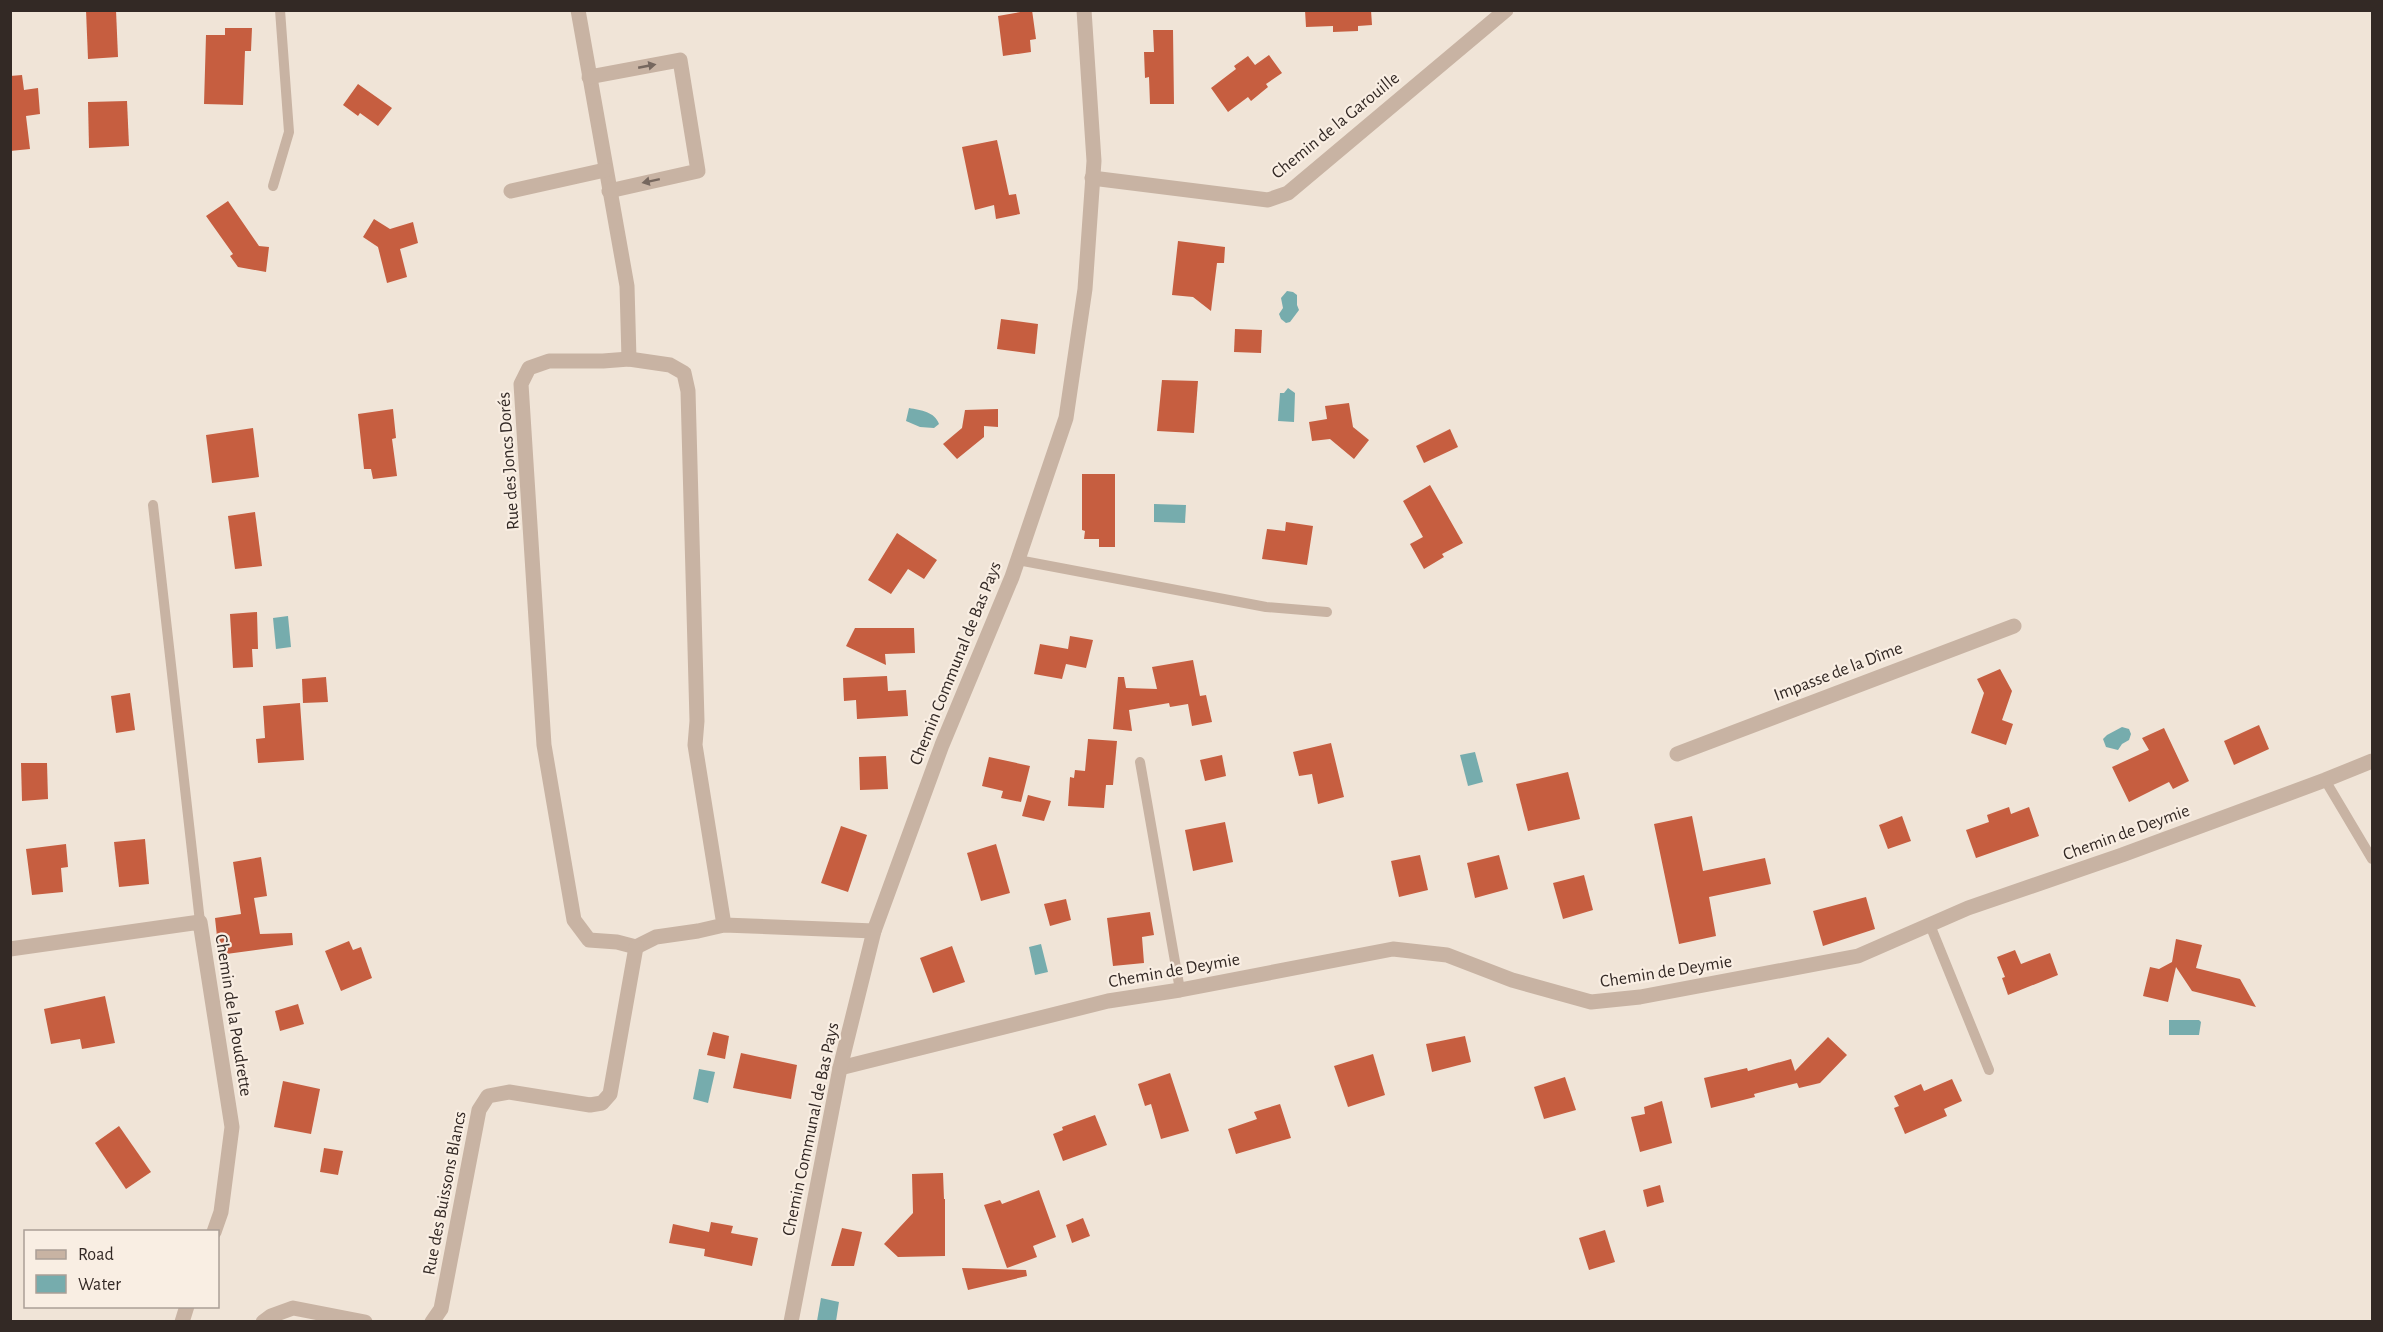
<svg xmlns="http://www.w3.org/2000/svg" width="2383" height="1332" font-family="'Alegreya Sans',sans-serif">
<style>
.water{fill:#76acad}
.building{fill:#c65e40}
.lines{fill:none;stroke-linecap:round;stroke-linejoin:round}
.service{stroke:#c8b3a3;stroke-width:10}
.minor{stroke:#c8b3a3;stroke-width:15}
.oneway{fill:#76675e}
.labels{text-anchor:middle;stroke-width:4.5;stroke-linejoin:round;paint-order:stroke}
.street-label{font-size:18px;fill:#332925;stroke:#f9eee3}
</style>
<rect width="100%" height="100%" fill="#f0e4d7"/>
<!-- water -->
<g class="water">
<path d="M1287,291L1293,292L1297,295V305L1299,310L1290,322L1286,323L1281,319L1279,314L1283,308L1281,298Z"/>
<path d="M1288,388L1295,393L1294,422L1278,421L1280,393H1284Z"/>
<path d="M909,408C921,410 935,412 939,424L934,428L920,427L906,421Z"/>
<path d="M1154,504L1186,505L1185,523L1154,522Z"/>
<path d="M288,616L291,647L276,649L273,618Z"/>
<path d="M2122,727L2129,729L2131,734L2129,740L2122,744L2118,750L2106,747L2103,739L2107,735Z"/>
<path d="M1475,752L1483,782L1468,786L1460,755Z"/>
<path d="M1041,944L1048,972L1035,975L1029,947Z"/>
<path d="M2169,1020H2199L2201,1022L2199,1035H2169Z"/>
<path d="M699,1069L715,1072L708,1103L693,1099Z"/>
<path d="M821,1298L839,1302L836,1321H817Z"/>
</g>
<!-- building -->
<g class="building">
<path d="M86,10H116L118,57L88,59Z"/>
<path d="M1032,10L1036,39L1030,40L1031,52L1003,56L998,16Z"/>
<path d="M1305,10H1371L1372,25L1358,26V31L1333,32V26L1306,27Z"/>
<path d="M225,28H252L251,51H245L243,105L204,104L206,35H225Z"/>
<path d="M1153,30H1173L1174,104H1150L1149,77L1145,78L1144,52H1154Z"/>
<path d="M1269,55L1282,73L1266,84L1268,87L1251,101L1248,97L1228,112L1211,88L1236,69L1234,66L1248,56L1255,65Z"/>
<path d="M22,75L24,90L38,88L40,114L26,116L30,149L10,151V76Z"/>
<path d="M358,84L392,108L378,126L360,113L358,116L343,105Z"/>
<path d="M127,101L129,146L89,148L88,102Z"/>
<path d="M997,140L1009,195L1016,194L1020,214L996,219L994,205L975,210L962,147Z"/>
<path d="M228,201L259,246L269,247L266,272L238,267L230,256L233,254L206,216Z"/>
<path d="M374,219L390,229L413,222L418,243L400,249L407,277L387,283L378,247L363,237Z"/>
<path d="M1178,241L1225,247L1224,263H1217L1211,311L1193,297L1172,295Z"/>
<path d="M1001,319L1038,324L1035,354L997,349Z"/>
<path d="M1235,329L1262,330L1261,353L1234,352Z"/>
<path d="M1162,380L1198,381L1194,433L1157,431Z"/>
<path d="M1349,403L1353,427L1369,440L1354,459L1330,439L1312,441L1309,422L1327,419L1325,406Z"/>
<path d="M393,409L396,438L392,439L397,476L373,479L371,469H364L358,414Z"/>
<path d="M998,409V427L984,426V437L957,459L943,444L962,428L965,410Z"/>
<path d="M253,428L259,477L212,483L206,435Z"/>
<path d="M1450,429L1458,447L1424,463L1416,446Z"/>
<path d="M1082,474H1115V547H1099V539H1084L1085,531L1082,530Z"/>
<path d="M1430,485L1463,543L1442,554L1444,557L1424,569L1410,544L1423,537L1403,501Z"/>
<path d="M255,512L262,566L235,569L228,516Z"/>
<path d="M1286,522L1313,526L1307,565L1262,559L1267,529L1285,531Z"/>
<path d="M897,533L937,560L924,579L908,569L891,594L868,580Z"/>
<path d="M257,612L258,649H252L253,667L233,668L230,614Z"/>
<path d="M855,628H914L915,653L885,654L886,665L846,646Z"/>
<path d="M1070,636L1093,640L1086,668L1066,664L1062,679L1034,674L1040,644L1068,649Z"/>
<path d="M1193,660L1200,696L1206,695L1212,722L1192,726L1188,704L1170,707L1169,703L1129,710L1132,731L1113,729L1118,677H1124L1126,688L1157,689L1152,667Z"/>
<path d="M2000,669L2012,691L2002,720L2013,724L2006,745L1971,733L1984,693L1977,679Z"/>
<path d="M887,676L888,691L906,690L908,716L857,719L856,700L844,701L843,678Z"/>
<path d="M326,677L328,702L303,703L302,679Z"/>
<path d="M130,693L135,730L116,733L111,696Z"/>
<path d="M300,703L304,760L258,763L256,739L265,738L263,706Z"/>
<path d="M2259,725L2269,749L2234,765L2224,741Z"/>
<path d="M2164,728L2189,781L2173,789L2169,782L2129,802L2112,767L2149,750L2142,738Z"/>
<path d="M1088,739L1117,741L1113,785H1106L1104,808L1068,806L1070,777L1074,778L1075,770L1085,771Z"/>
<path d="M1331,743L1344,797L1318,804L1312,774L1299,776L1293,752Z"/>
<path d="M1222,755L1226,776L1205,781L1200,760Z"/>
<path d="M886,756L888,789L860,790L859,757Z"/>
<path d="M989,757L1030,766L1021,802L1001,798L1003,791L982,786Z"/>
<path d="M21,763H47L48,799L22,801Z"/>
<path d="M1568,772L1580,819L1528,831L1516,784Z"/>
<path d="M1028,795L1051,801L1044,821L1022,816Z"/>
<path d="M2009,807L2011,814L2029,807L2039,836L1976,858L1966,830L1989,822L1987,815Z"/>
<path d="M1692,816L1703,871L1765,858L1771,884L1709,897L1716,936L1679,944L1654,824Z"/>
<path d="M1902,816L1911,841L1888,849L1879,825Z"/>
<path d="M1225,822L1233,862L1193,871L1185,830Z"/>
<path d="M841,826L867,835L848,892L821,883Z"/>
<path d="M145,839L149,884L119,887L114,842Z"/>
<path d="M66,844L68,867L61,868L63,892L32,895L26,849Z"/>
<path d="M996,844L1010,893L981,901L967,853Z"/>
<path d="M1420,855L1428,890L1399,897L1391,861Z"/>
<path d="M1499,855L1508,889L1475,898L1467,863Z"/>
<path d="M261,857L267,896L254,898L260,934L292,933L293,945L219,955L215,918L241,914L233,862Z"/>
<path d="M1584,875L1593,910L1563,919L1553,883Z"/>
<path d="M1866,897L1875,929L1823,946L1813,911Z"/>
<path d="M1066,899L1071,920L1050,926L1044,904Z"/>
<path d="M1150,912L1154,935L1142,937L1144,963L1113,966L1107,918Z"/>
<path d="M2176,939L2202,945L2196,968L2240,979L2256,1007L2192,991L2176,967L2168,1002L2143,996L2150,967L2159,969L2172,962Z"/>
<path d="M349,941L353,950L361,947L372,978L341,991L325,951Z"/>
<path d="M952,946L965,982L933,993L920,958Z"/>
<path d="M2015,950L2021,964L2050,953L2058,975L2008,995L2002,978L2005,977L1997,957Z"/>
<path d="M105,996L115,1043L82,1049L80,1039L51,1044L44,1009Z"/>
<path d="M298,1004L304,1024L280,1031L275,1011Z"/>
<path d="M713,1032L729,1036L725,1059L707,1055Z"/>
<path d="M1465,1036L1471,1062L1432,1072L1426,1044Z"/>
<path d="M1828,1037L1847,1055L1820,1083L1799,1088L1797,1083L1754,1094L1755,1097L1711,1108L1704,1078L1747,1068L1748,1071L1791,1059L1795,1071Z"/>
<path d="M741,1053L797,1065L791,1099L733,1088Z"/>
<path d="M1373,1054L1385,1095L1348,1107L1334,1066Z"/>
<path d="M1170,1073L1189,1131L1161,1139L1151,1104L1145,1106L1138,1084Z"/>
<path d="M1565,1077L1576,1110L1544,1119L1534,1087Z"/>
<path d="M1952,1079L1962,1101L1944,1109L1947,1116L1905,1134L1894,1108L1899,1106L1894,1096L1921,1084L1924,1091Z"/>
<path d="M283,1081L320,1089L311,1134L274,1127Z"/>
<path d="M1662,1101L1672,1143L1640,1152L1631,1117L1645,1114L1644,1107Z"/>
<path d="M1280,1104L1291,1138L1236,1154L1228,1129L1257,1119L1254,1112Z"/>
<path d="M1095,1115L1107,1145L1063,1161L1053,1134L1063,1130L1062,1127Z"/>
<path d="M119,1126L151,1172L126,1189L95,1143Z"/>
<path d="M324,1148L343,1151L338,1175L320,1172Z"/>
<path d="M943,1173L944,1199H945V1256L898,1257L884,1244L913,1213L912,1174Z"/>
<path d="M1660,1185L1664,1202L1647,1207L1643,1190Z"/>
<path d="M1039,1190L1056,1237L1033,1246L1037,1257L1007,1268L984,1205L1000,1200L1002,1204Z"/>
<path d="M1083,1218L1090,1236L1072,1243L1066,1225Z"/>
<path d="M711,1222L733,1226L731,1233L758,1238L752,1266L704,1256L705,1249L669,1243L673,1224L709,1232Z"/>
<path d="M842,1228L862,1232L854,1266H831Z"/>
<path d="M1605,1230L1615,1262L1589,1270L1579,1238Z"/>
<path d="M962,1268L1026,1270L1027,1276L968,1290Z"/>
</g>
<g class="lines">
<!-- service -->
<g class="service">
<path d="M273,186L289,132L280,10"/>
<path d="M153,505L200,922"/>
<path d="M1018,560L1266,607L1327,612"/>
<path d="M1140,762L1180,990"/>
<path d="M2325,780L2372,859"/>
<path d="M1930,925L1989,1070"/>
</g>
<!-- minor -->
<g class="minor">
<path d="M578,10L627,286L629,359"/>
<path d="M589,77L680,60L698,171L609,191"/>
<path d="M1092,178L1268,200L1288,193L1506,10"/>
<path d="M511,191L605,170"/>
<path d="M1677,754L2014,626"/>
<path d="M724,925L695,745L697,721L688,391L684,373L670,365L629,359L603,361H549L529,368L521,384L544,745L574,920L589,940L617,942L636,947L656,937L698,931L724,925L874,931"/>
<path d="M10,949L200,922L232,1127L221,1212L214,1232"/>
<path d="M840,1068L1108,1001L1180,990L1393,949L1447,955L1512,980L1591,1002L1640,997L1858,956L1968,908L2122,855L2325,780L2372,761"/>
<path d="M182,1322L187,1306"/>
<path d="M263,1322L271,1316L293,1308L365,1322"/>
<path d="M432,1322L441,1309L479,1110L488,1096L509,1092L590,1105L602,1103L610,1094L636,947"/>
<path d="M791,1322L840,1068L874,931L942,745L1012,577L1066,418L1085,289L1094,161L1084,10"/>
</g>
</g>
<!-- one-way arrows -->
<defs><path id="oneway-solid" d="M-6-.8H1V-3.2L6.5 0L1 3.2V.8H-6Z" transform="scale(1.5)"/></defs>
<g class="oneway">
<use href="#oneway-solid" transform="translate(647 66) rotate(-11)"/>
<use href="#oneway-solid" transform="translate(651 181) rotate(168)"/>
</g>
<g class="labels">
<!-- street labels -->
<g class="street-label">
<text transform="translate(1335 125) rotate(-39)" y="6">Chemin de la Garouille</text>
<text transform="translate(508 461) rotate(-94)" y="6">Rue des Joncs Dorés</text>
<text transform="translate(955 663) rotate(-68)" y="6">Chemin Communal de Bas Pays</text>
<text transform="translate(1838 671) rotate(-21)" y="6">Impasse de la Dîme</text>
<text transform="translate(2126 832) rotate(-20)" y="6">Chemin de Deymie</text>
<text transform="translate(1174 970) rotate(-10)" y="6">Chemin de Deymie</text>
<text transform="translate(1666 971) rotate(-9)" y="6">Chemin de Deymie</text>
<text transform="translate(234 1015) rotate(81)" y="6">Chemin de la Poudrette</text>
<text transform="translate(810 1129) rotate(-78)" y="6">Chemin Communal de Bas Pays</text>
<text transform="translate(444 1193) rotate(-79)" y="6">Rue des Buissons Blancs</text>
</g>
</g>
<!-- border -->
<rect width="2383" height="1332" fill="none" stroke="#332925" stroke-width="24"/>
<!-- legend -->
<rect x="24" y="1230" width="195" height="78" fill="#f9eee3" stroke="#aa9f97" stroke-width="1.5"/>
<rect x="36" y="1250" width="30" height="9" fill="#c8b3a3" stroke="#aa9f97" stroke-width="1.5"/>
<text x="78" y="1260" font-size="18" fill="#332925">Road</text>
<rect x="36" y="1275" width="30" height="18" fill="#76acad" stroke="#aa9f97" stroke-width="1.5"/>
<text x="78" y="1290" font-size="18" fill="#332925">Water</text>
</svg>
